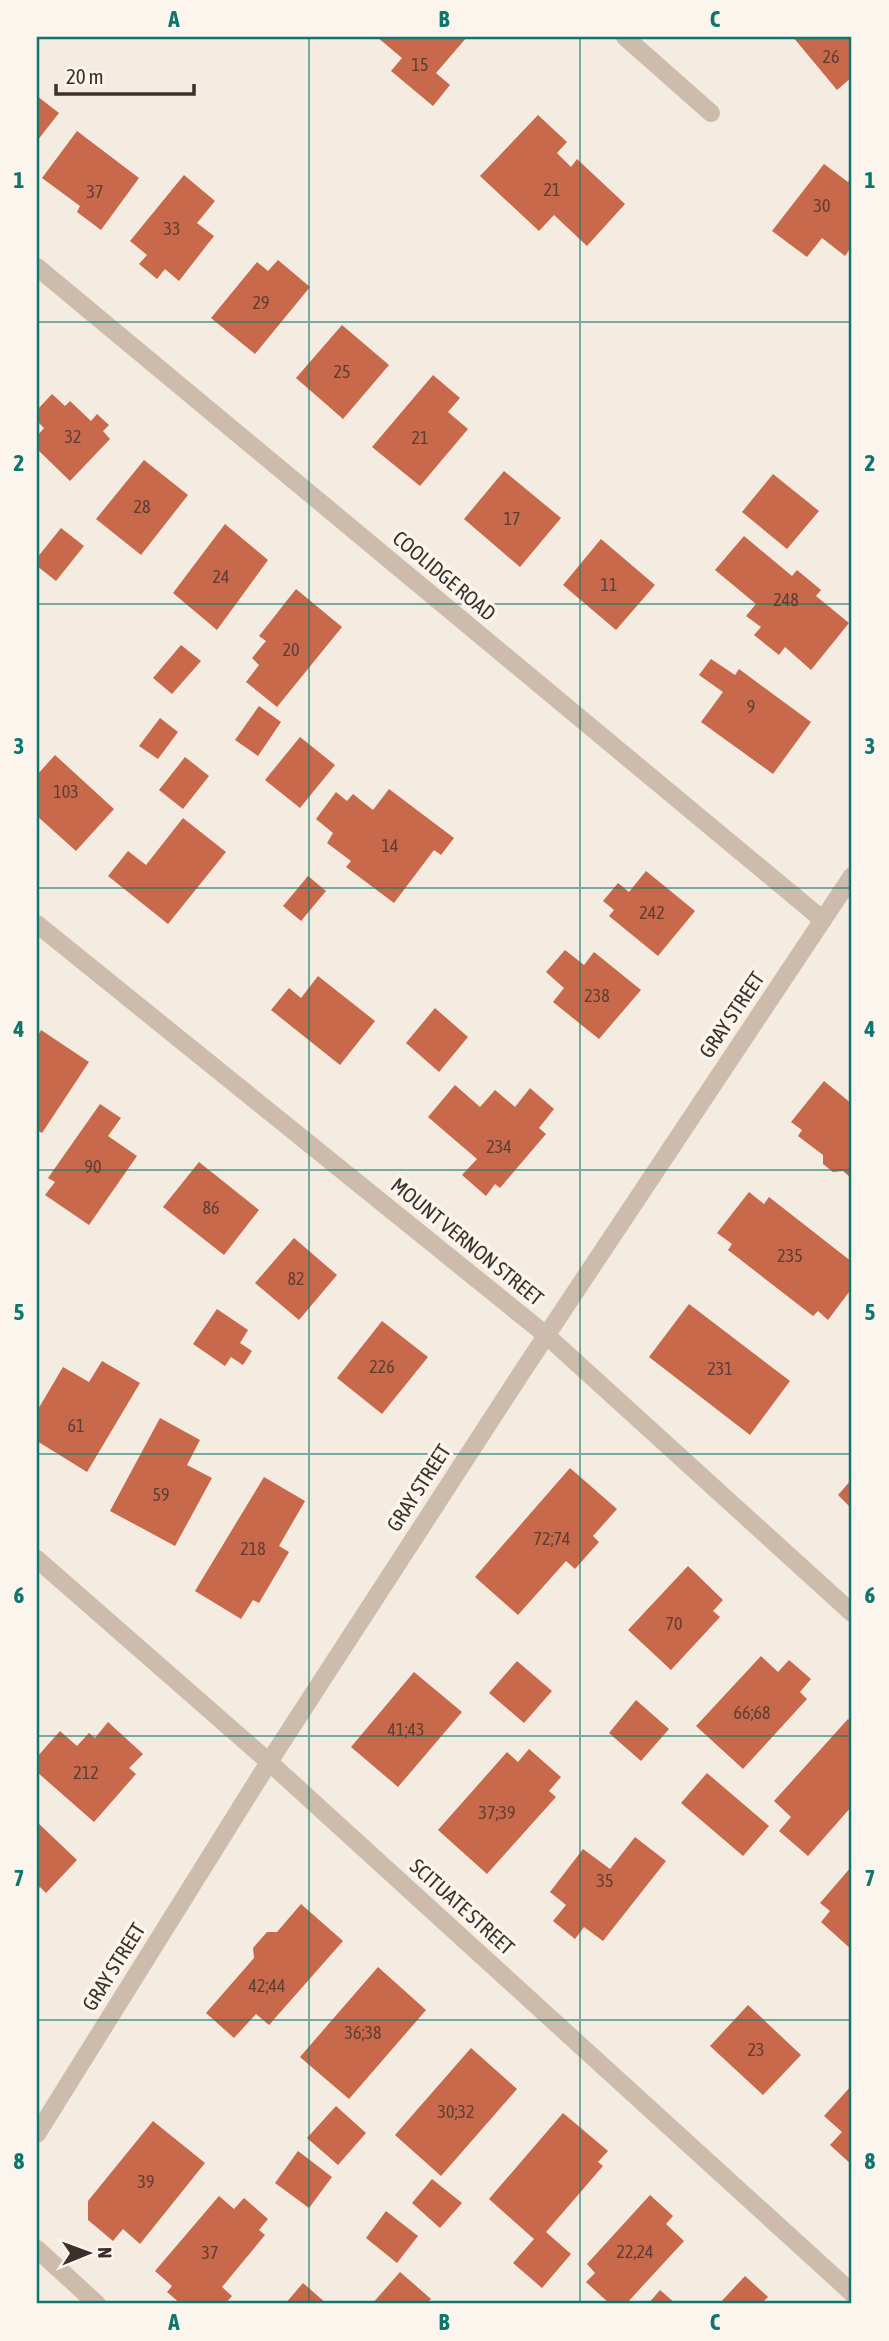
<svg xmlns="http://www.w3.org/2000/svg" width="889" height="2341" font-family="'Asap Condensed',sans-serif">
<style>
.building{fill:#c8694b}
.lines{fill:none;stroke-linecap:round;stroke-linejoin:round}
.minor{stroke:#cdbbac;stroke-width:18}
.tertiary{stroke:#cdbbac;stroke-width:18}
.grid{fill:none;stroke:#0f766e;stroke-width:2;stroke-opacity:0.55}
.labels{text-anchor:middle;stroke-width:7;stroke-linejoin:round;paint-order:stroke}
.number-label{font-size:18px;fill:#5e3e33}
.street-label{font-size:21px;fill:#3b302b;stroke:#fbf5ee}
.neatline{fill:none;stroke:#0f766e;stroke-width:2.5}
.grid-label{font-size:23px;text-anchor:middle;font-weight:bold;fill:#0f766e}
</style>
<rect width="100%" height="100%" fill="#f4ebe1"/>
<!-- building -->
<g class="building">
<path d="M377,37H467L436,73L450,85L433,106L391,71L402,58Z"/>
<path d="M793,37H852V77L837,90Z"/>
<path d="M37,96L59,113L37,141Z"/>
<path d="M538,115L567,142L557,153L571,167L577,159L625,204L587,246L554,215L539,231L480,176Z"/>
<path d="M77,131L139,178L101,230L77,212L80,206L42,178Z"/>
<path d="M824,164L848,182L852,177V246L845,256L822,238L807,257L772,231Z"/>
<path d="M184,175L215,201L197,223L214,236L179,281L165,269L157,279L139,264L147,255L130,241Z"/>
<path d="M278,260L310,287L255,354L211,318L257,262L268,271Z"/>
<path d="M342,325L389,365L343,419L296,378Z"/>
<path d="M433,375L460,398L448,412L468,429L420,486L372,447Z"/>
<path d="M52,394L65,406L70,401L91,421L97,414L109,425L103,431L110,439L70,481L37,449V436L44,428L37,421V410Z"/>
<path d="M144,460L188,495L141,555L96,519Z"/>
<path d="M504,471L561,518L520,567L464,519Z"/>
<path d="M773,474L819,511L787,549L742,512Z"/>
<path d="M225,524L268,560L217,630L173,593Z"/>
<path d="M61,528L84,546L56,581L37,566V558Z"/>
<path d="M744,536L792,576L797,570L821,590L816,596L849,623L811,670L785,647L779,655L754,635L761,627L746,616L756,604L715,570Z"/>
<path d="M601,539L655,585L616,630L563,585Z"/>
<path d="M296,589L342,627L277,707L246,682L259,665L252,658L266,641L259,636Z"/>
<path d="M181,645L201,661L172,694L153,678Z"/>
<path d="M711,659L735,675L739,669L811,722L773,774L701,722L723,692L699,675Z"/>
<path d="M259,706L281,722L258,756L235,740Z"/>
<path d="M160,718L178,732L158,759L139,746Z"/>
<path d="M300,737L335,765L300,808L265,780Z"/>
<path d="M55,755L114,809L76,851L37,816V775Z"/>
<path d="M185,757L209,776L183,809L159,790Z"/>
<path d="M389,789L454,838L441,855L434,850L394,903L346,867L351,861L327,843L333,833L316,819L336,792L347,801L353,794L373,810Z"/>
<path d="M183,818L226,852L168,924L108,876L128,851L146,865Z"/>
<path d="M646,871L695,911L658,956L609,916L614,910L603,901L618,883L629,892Z"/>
<path d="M308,876L326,891L301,921L283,906Z"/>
<path d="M565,950L584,965L594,952L641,990L599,1039L553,1002L564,988L546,972Z"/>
<path d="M318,976L375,1021L340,1065L271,1010L289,988L301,998Z"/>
<path d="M435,1008L468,1037L439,1072L406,1043Z"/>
<path d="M41,1030L89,1062L42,1133L37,1130V1037Z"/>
<path d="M824,1081L852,1104V1179L843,1171L833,1172L823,1164V1155L798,1136L802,1130L791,1122Z"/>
<path d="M455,1085L480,1107L495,1090L515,1107L530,1088L554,1109L539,1128L546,1134L500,1188L495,1184L486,1196L462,1175L477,1159L428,1117Z"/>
<path d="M100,1104L121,1118L108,1136L137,1156L89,1225L45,1195L55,1182L48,1178Z"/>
<path d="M199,1162L259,1210L224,1255L163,1207Z"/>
<path d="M749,1192L764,1204L769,1197L852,1262V1288L828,1320L818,1311L813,1316L728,1250L732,1244L717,1233Z"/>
<path d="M294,1238L337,1275L299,1320L255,1283Z"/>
<path d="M689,1304L790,1381L750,1435L649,1357Z"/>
<path d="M217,1309L248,1330L240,1343L252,1351L243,1365L231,1357L225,1366L193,1344Z"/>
<path d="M382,1321L428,1357L382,1414L337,1378Z"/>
<path d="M102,1361L140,1383L87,1472L37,1441V1411L63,1367L89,1382Z"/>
<path d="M160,1418L200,1440L187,1465L212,1478L175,1546L110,1511Z"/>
<path d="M570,1468L617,1509L593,1536L599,1542L575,1569L566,1561L518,1615L475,1577Z"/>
<path d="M264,1477L305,1501L279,1546L289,1552L259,1603L253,1600L241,1619L195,1591Z"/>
<path d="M852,1479V1509L838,1495Z"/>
<path d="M688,1566L723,1600L713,1611L720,1617L671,1670L628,1630Z"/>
<path d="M761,1656L778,1672L789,1660L811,1679L800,1692L807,1699L743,1769L696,1726Z"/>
<path d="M517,1661L552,1691L524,1723L489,1693Z"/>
<path d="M414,1672L462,1712L398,1787L351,1747Z"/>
<path d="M636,1700L669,1729L641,1761L609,1733Z"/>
<path d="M848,1719L852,1723V1806L808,1856L779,1831L791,1817L774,1801Z"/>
<path d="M108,1722L143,1754L129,1768L136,1774L94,1822L37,1772V1757L60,1731L77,1746L89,1733L95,1738Z"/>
<path d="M529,1749L561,1777L549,1791L556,1797L487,1874L438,1830L507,1752L518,1762Z"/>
<path d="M707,1773L769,1826L743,1856L681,1803Z"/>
<path d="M37,1822L77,1860L46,1893L40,1887L37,1890Z"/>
<path d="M635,1837L666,1861L603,1941L584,1927L575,1939L553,1921L566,1905L550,1892L583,1849L610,1869Z"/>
<path d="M852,1866V1950L821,1922L830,1911L820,1903Z"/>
<path d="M301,1904L343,1941L269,2025L256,2014L234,2038L206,2013L254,1958L253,1948L267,1932H277Z"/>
<path d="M378,1967L426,2010L349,2099L300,2057Z"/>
<path d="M748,2005L801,2055L763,2095L710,2046Z"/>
<path d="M471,2048L517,2089L441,2176L395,2135Z"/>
<path d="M852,2085V2165L830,2145L842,2132L824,2116Z"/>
<path d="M336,2106L366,2133L338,2165L307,2138Z"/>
<path d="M563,2113L608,2151L598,2162L603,2166L546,2232L571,2254L542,2288L513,2263L534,2239L489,2199Z"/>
<path d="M153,2121L205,2163L140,2244L123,2229L113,2241L88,2220V2201Z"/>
<path d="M298,2151L332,2177L309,2208L275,2183Z"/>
<path d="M432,2179L462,2203L440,2228L412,2203Z"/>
<path d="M650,2195L673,2216L666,2224L684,2241L626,2304H610L586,2282L595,2273L587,2264Z"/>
<path d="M219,2196L234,2209L244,2198L268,2219L259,2230L265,2235L222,2287L232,2296L225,2304H194L192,2302L181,2304L167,2292L172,2286L155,2271Z"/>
<path d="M386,2211L418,2236L397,2263L366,2238Z"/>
<path d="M400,2272L431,2299L426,2304H372Z"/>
<path d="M745,2276L768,2297L761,2304H719Z"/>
<path d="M303,2283L327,2304H285Z"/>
<path d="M660,2290L676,2304H648Z"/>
</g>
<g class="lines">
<!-- minor -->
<g class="minor">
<path d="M625,37L711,113"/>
<path d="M37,267L823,920"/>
<path d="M37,924L546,1335L852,1613"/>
<path d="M37,1559L269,1762L852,2293"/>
<path d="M37,2249L97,2304"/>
</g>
<!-- tertiary -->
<path class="tertiary" d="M37,2134L269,1762L524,1369L852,876"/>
</g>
<!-- grid -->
<path class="grid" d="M309,37V2304M580,37V2304M37,322H852M37,604H852M37,888H852M37,1170H852M37,1454H852M37,1736H852M37,2020H852"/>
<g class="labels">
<!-- number labels -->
<g class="number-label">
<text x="831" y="63">26</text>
<text x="420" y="71">15</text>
<text x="552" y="196">21</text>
<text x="95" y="198">37</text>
<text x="822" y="212">30</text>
<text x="172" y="235">33</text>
<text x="261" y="309">29</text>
<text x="342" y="378">25</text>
<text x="73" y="443">32</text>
<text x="420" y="444">21</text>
<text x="142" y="513">28</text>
<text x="512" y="525">17</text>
<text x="221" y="583">24</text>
<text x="609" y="591">11</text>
<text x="786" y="606">248</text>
<text x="291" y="656">20</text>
<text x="751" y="713">9</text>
<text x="66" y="798">103</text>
<text x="390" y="852">14</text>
<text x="652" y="919">242</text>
<text x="597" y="1002">238</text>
<text x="499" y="1153">234</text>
<text x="93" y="1173">90</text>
<text x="211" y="1214">86</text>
<text x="790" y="1262">235</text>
<text x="296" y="1285">82</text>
<text x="382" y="1373">226</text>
<text x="720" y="1375">231</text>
<text x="76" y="1432">61</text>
<text x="161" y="1501">59</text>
<text x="552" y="1545">72;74</text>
<text x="253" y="1555">218</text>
<text x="674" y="1630">70</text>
<text x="752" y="1719">66;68</text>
<text x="406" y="1736">41;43</text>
<text x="86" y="1779">212</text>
<text x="497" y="1819">37;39</text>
<text x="605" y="1887">35</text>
<text x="267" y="1992">42;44</text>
<text x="363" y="2039">36;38</text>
<text x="756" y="2056">23</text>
<text x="456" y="2118">30;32</text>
<text x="146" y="2188">39</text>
<text x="635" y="2258">22,24</text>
<text x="210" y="2259">37</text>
</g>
<!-- street labels -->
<g class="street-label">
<text transform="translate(444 576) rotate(40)" y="7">COOLIDGE ROAD</text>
<text transform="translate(732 1015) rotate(-56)" y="7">GRAY STREET</text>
<text transform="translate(467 1242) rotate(39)" y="7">MOUNT VERNON STREET</text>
<text transform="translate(419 1488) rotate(-57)" y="7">GRAY STREET</text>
<text transform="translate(462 1907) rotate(42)" y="7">SCITUATE STREET</text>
<text transform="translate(114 1967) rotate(-58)" y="7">GRAY STREET</text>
</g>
</g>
<!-- border -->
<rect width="889" height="2341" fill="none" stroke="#fbf5ee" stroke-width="77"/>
<!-- north arrow -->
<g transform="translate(88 2253) rotate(89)" stroke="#fbf5ee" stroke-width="5" paint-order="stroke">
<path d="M0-5L12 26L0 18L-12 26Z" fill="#3b302b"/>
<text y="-10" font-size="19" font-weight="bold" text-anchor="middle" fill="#3b302b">N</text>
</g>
<!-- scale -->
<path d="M56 84v10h138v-10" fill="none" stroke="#3b302b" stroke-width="3.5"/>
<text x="66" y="84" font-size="21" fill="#3b302b" stroke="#fbf5ee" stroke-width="5" paint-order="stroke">20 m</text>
<rect x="38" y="38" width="812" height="2264" class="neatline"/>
<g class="grid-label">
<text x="174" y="27">A</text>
<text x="444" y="27">B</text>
<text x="715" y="27">C</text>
<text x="19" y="188">1</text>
<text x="870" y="188">1</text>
<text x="19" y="471">2</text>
<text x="870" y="471">2</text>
<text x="19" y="754">3</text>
<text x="870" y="754">3</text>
<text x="19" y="1037">4</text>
<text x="870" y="1037">4</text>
<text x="19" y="1320">5</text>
<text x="870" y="1320">5</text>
<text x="19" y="1603">6</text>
<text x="870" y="1603">6</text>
<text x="19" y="1886">7</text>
<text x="870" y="1886">7</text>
<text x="19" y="2169">8</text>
<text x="870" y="2169">8</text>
<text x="174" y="2330">A</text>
<text x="444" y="2330">B</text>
<text x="715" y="2330">C</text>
</g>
</svg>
